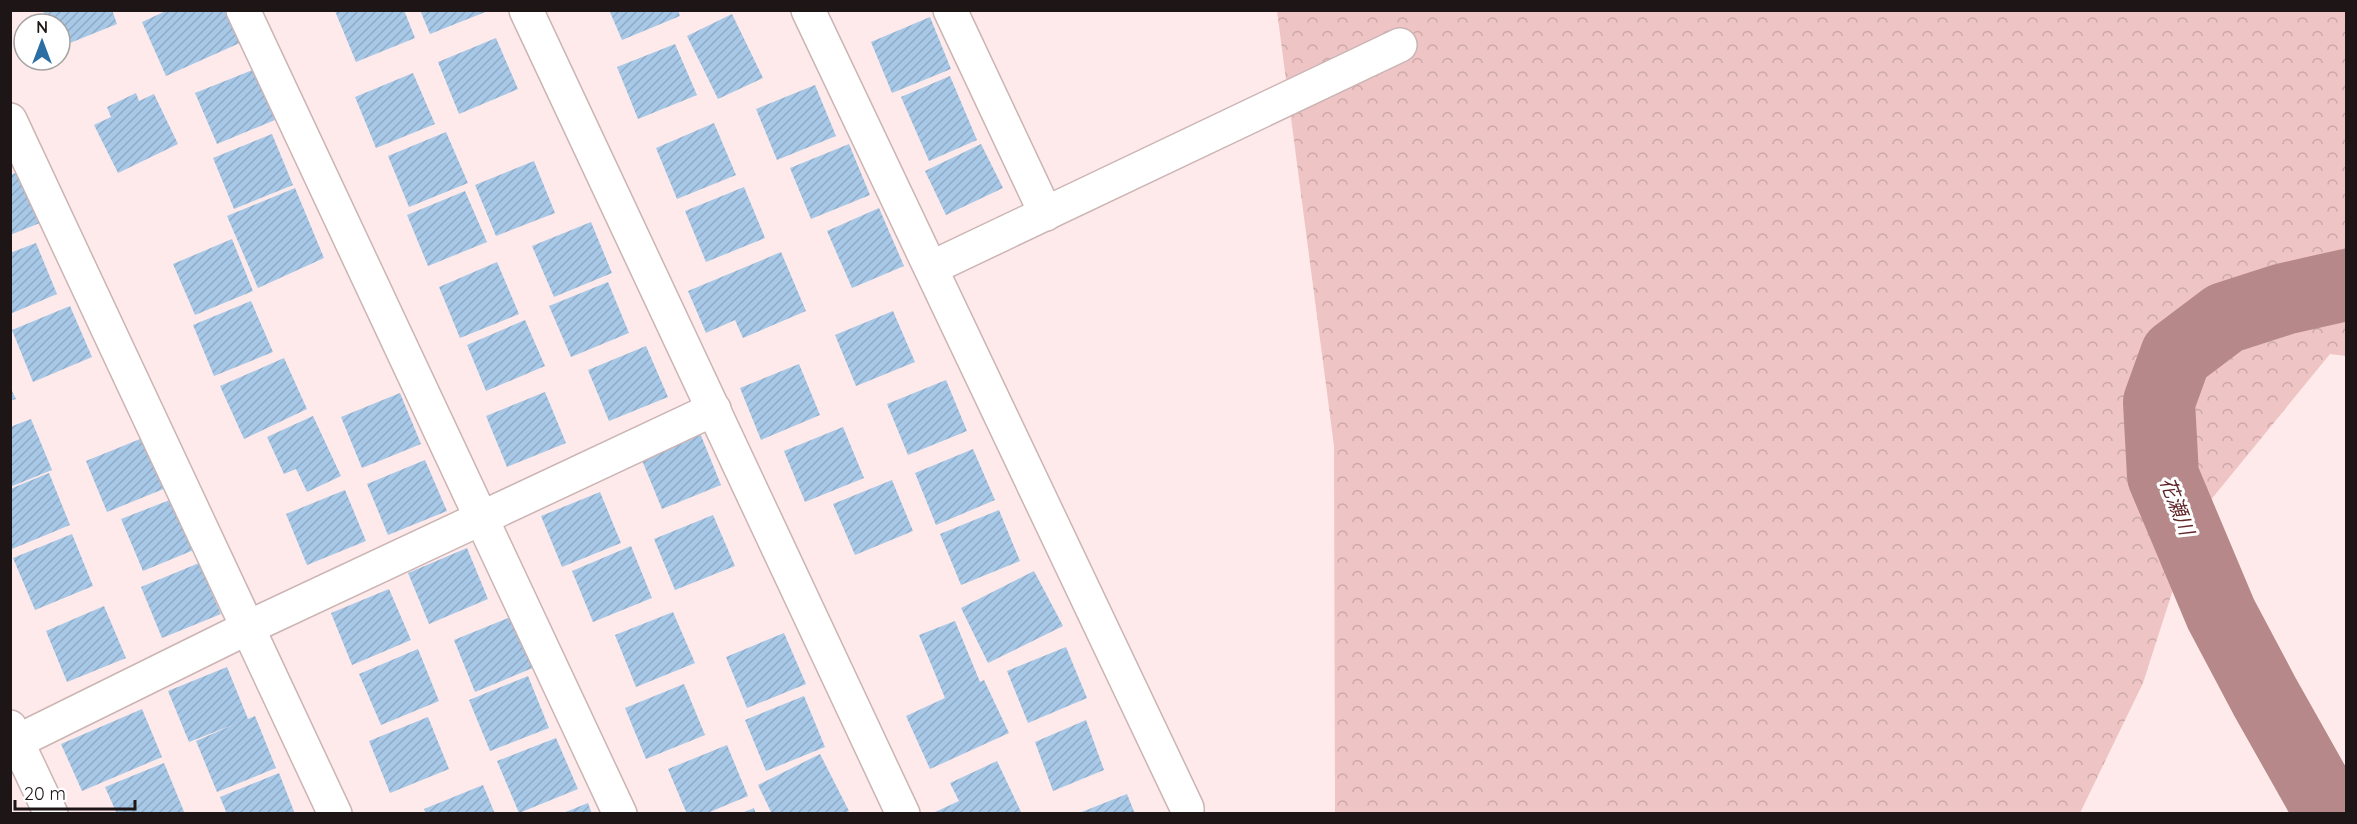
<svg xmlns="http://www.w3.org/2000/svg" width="2357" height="824" font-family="Quicksand,'Noto Sans JP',sans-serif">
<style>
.forest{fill:url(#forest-crowns)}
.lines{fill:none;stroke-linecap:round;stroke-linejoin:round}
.river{stroke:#b68889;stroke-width:72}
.building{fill:url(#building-hatch)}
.minor-casing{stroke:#cbb4b4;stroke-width:36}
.minor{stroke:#fff;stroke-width:33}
.labels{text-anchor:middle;stroke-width:6;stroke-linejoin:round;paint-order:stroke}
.water-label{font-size:20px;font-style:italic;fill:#61262b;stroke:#fff}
</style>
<defs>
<pattern id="forest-crowns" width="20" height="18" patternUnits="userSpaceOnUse" patternTransform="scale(1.5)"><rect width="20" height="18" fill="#efc4c5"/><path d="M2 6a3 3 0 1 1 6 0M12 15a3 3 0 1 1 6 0" fill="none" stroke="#cca8a8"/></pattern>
<pattern id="building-hatch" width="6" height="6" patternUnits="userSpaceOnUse" patternTransform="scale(1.5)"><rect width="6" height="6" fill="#a7c8e7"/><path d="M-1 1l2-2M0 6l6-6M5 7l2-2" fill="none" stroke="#8fabc5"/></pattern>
</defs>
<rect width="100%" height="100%" fill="#feeaea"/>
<!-- forest -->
<path class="forest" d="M1277,11H2346V356L2330,354L2196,518L2143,683L2080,813H1335L1334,446Z"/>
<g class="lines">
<!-- river -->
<path class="river" d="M2331,814L2265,697L2221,614L2163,476L2159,402L2176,355L2225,318L2284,299L2346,285"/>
</g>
<!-- building -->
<g class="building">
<path d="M43,10H112L117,24L60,47V24H48Z"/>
<path d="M168,10H228L242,42L166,76L142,22Z"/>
<path d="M404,10L415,38L356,62L335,11Z"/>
<path d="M420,10H488V11L430,34Z"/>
<path d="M609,10H678L680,16L622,40Z"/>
<path d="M732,14L763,78L718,99L687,36Z"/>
<path d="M930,17L951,69L892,93L871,42Z"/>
<path d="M496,38L518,89L459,114L438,62Z"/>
<path d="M675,44L697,95L638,119L617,67Z"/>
<path d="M255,69L275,120L217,144L195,93Z"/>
<path d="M413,73L435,124L376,148L355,97Z"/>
<path d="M950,76L977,140L929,161L901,97Z"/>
<path d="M815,85L836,136L777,160L756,109Z"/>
<path d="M136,93L139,101L154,94L178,144L118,173L94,125L111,117L107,107Z"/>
<path d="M714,123L736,175L677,199L656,148Z"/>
<path d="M446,132L468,183L409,207L388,156Z"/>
<path d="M272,134L293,185L234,209L213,158Z"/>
<path d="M849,144L870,195L811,219L790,168Z"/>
<path d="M981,144L1003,188L946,215L925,171Z"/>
<path d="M534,161L555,213L496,236L475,185Z"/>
<path d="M18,172L40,223L10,235V175Z"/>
<path d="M744,187L765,238L706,262L685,211Z"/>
<path d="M295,188L324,258L258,288L227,216Z"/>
<path d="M465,191L487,242L428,266L407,215Z"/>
<path d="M879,208L904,266L852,288L827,231Z"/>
<path d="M591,222L612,273L554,297L532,246Z"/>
<path d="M232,239L253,291L195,315L173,264Z"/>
<path d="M36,243L57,294L10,314V253Z"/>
<path d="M781,252L806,311L743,338L735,320L706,333L688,291Z"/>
<path d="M497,262L519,314L460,338L439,287Z"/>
<path d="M608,282L629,333L571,357L549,306Z"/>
<path d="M251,301L273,352L214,376L193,325Z"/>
<path d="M70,306L92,357L33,382L12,330Z"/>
<path d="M893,311L915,362L856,386L835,335Z"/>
<path d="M525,320L545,366L486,391L467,345Z"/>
<path d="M646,346L668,397L609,421L588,370Z"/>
<path d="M284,358L307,409L244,439L220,386Z"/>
<path d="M799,364L820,415L761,440L740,388Z"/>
<path d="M946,380L967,431L908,455L887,404Z"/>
<path d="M10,387L16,399L10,401Z"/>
<path d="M545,392L566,443L507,467L486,416Z"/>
<path d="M400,393L421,444L362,468L341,417Z"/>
<path d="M313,416L341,476L307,492L296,469L284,474L267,437Z"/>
<path d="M31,419L52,470L10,487V427Z"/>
<path d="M843,427L864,478L805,502L784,451Z"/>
<path d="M700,433L721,485L662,509L641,458Z"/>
<path d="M145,437L166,488L107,512L86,461Z"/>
<path d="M973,449L995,500L936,525L915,473Z"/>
<path d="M425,460L447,511L388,535L367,484Z"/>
<path d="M49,473L70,525L12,549L10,489Z"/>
<path d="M892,480L913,531L855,555L833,504Z"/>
<path d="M345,490L366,541L307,565L286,514Z"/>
<path d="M600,492L621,543L562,567L541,516Z"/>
<path d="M180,496L201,547L143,571L121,519Z"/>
<path d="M999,510L1020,561L961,585L940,534Z"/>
<path d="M713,515L735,566L675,590L654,539Z"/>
<path d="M72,534L93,586L35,610L13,558Z"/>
<path d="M631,546L652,598L593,622L572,571Z"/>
<path d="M467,548L488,599L429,624L408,573Z"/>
<path d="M199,563L221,614L162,638L141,587Z"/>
<path d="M1034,571L1063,626L988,663L961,608Z"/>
<path d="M389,589L411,640L352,665L331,613Z"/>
<path d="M104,606L126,658L67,682L46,631Z"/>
<path d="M673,612L695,663L636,687L615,635Z"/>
<path d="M513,616L535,667L475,692L454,640Z"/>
<path d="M955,621L980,682L984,680L1009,733L930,769L906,716L945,698L919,635Z"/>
<path d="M784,633L806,684L747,708L726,657Z"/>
<path d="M1066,647L1087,698L1028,723L1007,671Z"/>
<path d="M418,649L439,701L381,725L359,674Z"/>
<path d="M227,667L248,719L255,716L276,768L217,792L196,741L235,724L189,742L168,691Z"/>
<path d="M528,676L549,728L490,751L469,700Z"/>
<path d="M684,684L705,735L646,759L625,708Z"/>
<path d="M804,696L825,747L766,771L745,720Z"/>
<path d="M142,709L162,757L82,791L61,744Z"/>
<path d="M428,717L449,769L390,793L369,741Z"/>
<path d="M1086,720L1104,770L1053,791L1035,742Z"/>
<path d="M556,738L578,789L519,813L497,761Z"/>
<path d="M727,745L748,796L705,814H687L668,769Z"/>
<path d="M820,754L849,811L844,814H772L758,785Z"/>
<path d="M997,761L1022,814H935V812L959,801L950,783Z"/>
<path d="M164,763L185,814H117L105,787Z"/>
<path d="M279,773L295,814H227L220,797Z"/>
<path d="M483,785L495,814H426L424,809Z"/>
<path d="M1127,794L1135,814H1079V813Z"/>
<path d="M588,803L592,814H563V813Z"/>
<path d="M754,808L756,814H742V813Z"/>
</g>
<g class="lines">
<defs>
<g id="minor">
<path d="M243,10L620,814"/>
<path d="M526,10L903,814"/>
<path d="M808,10L1187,808V814"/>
<path d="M950,10L1046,214"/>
<path d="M10,120L335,814"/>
<path d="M931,268L1400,45"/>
<path d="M10,727L51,814"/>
<path d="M10,745L247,628L714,409"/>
</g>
</defs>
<!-- minor casing -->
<use href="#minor" class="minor-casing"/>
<!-- minor -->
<use href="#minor" class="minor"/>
</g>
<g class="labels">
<!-- water labels -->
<g class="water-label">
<text transform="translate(2177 506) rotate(69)" y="7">花瀬川</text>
</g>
</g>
<!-- border -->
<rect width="2357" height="824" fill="none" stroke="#1e1616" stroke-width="24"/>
<!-- north arrow -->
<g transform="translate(42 42)"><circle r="28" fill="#ffffff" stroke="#a5a2a2" stroke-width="1.5"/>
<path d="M0-4.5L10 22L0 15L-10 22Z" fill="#2a6ea3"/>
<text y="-9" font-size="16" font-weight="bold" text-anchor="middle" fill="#1e1616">N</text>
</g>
<!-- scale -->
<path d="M15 800v9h120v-9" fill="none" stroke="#1e1616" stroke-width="3"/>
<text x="24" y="800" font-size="18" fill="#1e1616" stroke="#ffffff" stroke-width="4.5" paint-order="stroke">20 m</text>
</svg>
